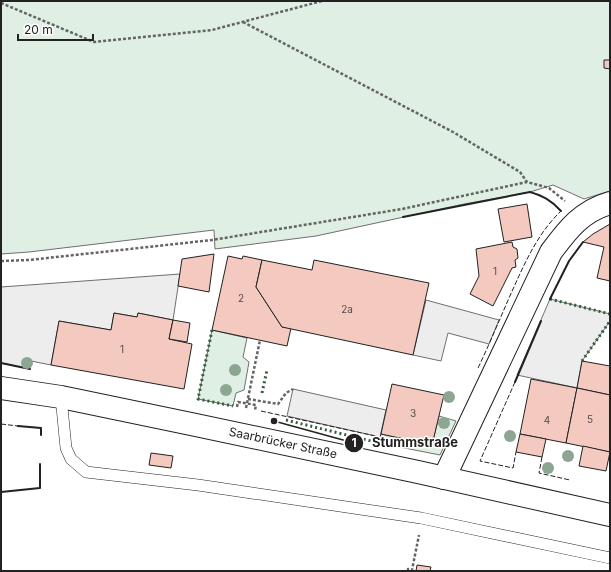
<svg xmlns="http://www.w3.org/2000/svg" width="611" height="572" font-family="Inter,sans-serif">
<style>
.green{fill:#e0efe3;stroke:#6f6f6f}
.parking{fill:#ededed;stroke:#6f6f6f}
.building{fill:#f3c9c0;stroke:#222}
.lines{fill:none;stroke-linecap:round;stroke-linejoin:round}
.service-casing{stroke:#222;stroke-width:12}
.minor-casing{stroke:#222;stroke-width:24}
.primary-casing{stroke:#222;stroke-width:24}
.path{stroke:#646464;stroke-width:2.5;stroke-dasharray:3 2;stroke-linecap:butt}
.service{stroke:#fff;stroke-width:11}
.minor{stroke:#fff;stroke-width:22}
.primary{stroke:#fff;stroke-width:22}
.hedge{stroke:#2f5e38;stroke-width:3;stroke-dasharray:2 3;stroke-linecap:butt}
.fence{stroke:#222;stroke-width:1;stroke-dasharray:5 2;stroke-linecap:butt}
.wall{stroke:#222;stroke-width:2}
.tree{fill:#8da692}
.labels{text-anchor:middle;stroke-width:3;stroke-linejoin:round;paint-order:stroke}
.number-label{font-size:10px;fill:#564c4a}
.street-label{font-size:12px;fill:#222;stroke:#fff}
.leader{fill:none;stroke:#222;stroke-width:1.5}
.callout-dot{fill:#222;stroke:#fff;stroke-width:1.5}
.mark-label{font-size:12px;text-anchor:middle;font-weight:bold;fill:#fff}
.callout-label{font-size:13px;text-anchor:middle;font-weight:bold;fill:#222;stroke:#fff;stroke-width:3;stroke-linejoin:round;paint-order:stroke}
</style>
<rect width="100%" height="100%" fill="#fff"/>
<!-- green -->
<g class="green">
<path d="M1,1H610V191L584,199L553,185L530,192L464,204L316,236L215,249L214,230L29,252L1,254Z"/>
<path d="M212,330L247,338L243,357L249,362L244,390L236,393L233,406L198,399Z"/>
<path d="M439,416L456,421L440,455L379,443L381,434L432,445Z"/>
</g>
<!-- parking -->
<g class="parking">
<path d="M180,274L173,320L138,313L137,317L114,313L111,330L59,321L51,365L31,361L30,369L1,363V287Z"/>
<path d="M550,299L610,314V321L582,361L577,388L517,375Z"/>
<path d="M426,300L499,320L489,344L448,333L441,361L413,355Z"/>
<path d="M293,389L386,410L380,437L287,416Z"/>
</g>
<!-- building -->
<g class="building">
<path d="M604,60H610V69L604,68Z"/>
<path d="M527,204L532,237L504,242L498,209Z"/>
<path d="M610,224V281L597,278L604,247L583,242L593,234Z"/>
<path d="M512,242L513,247L517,249L518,258L515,260L516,267L512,268L493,306L470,294L479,276L476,249Z"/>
<path d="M214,254L209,292L178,286L182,259Z"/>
<path d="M228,256L242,259L243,256L262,260L256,287L282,327L291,328L287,346L212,330Z"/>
<path d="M262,260L312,270L314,260L429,283L413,355L282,327L256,287Z"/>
<path d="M114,313L137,317L138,313L173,320L169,339L192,344L184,389L51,365L59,321L111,330Z"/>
<path d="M173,320L190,323L187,342L169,339Z"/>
<path d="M582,361L610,366V395L577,388Z"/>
<path d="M531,379L577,388L566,443L520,434Z"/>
<path d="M392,384L444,395L432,445L381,434Z"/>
<path d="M577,388L610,395V452L566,443Z"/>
<path d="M520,434L546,439L542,457L516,452Z"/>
<path d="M583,446L610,452L606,471L579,466Z"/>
<path d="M151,453L173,456L171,468L149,465Z"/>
<path d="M417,565L431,567L430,571H416Z"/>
</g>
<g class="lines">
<defs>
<path id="service" d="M61,397L66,448L71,459L86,472L198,485L421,518L610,558"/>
<path id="minor" d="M444,478L551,252C568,229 582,211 610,203"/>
<path id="primary" d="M1,388L61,397L191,424L418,472L610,515"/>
</defs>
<!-- service casing -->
<use href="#service" class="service-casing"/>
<!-- minor casing -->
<use href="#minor" class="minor-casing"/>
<!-- primary casing -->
<use href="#primary" class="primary-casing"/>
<!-- path -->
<g class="path">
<path d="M1,3L94,42L212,30L322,1"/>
<path d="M243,22L453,132L520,172L527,182"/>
<path d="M1,261L29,260L212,240L402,209L527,182L549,188L565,201"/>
<path d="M248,399L278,404L286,393L293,389"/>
<path d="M237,407L238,402L256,405L255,410"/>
<path d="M246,408L260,340"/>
<path d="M408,571V569L412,570L419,535"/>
</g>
<!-- service -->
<use href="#service" class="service"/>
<!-- minor -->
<use href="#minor" class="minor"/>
<!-- primary -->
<use href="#primary" class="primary"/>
<!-- hedge -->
<g class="hedge">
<path d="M550,299L610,314"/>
<path d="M212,330L198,399L233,406"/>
<path d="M582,361L610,321"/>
<path d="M262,393L267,370"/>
<path d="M286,420L379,443"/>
</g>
<!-- fence -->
<g class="fence">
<path d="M478,368C489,345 499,321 509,298C523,267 536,235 561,211"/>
<path d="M515,382L480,461L513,468L516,452"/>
<path d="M261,411L380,437L381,434"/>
<path d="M1,424L18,426"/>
<path d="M542,457L539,473L570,480"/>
</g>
<!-- wall -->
<g class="wall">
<path d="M403,217L530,192C543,196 551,200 561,211"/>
<path d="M550,299L569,261L583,242"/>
<path d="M1,363L30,369"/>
<path d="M515,382L541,321"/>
<path d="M18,426L41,428V435"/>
<path d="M1,492L40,488V464"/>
</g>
</g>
<!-- trees -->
<g class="tree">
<circle cx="27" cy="363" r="6"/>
<circle cx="235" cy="370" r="6"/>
<circle cx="226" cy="390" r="6"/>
<circle cx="449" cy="397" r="6"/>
<circle cx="444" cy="423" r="6"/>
<circle cx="510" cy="436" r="6"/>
<circle cx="568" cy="456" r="6"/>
<circle cx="548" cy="468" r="6"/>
</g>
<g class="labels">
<!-- number labels -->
<g class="number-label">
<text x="495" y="275">1</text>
<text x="241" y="302">2</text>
<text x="347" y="313">2a</text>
<text x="122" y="353">1</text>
<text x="413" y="417">3</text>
<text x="590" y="423">5</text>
<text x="547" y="424">4</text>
</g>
<!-- street labels -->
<g class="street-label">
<text transform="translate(283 443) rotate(12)" y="4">Saarbrücker Straße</text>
</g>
</g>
<!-- callouts -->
<path class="leader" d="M274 421L354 443"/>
<g class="callout-dot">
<circle cx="274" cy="421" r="4"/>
<circle cx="354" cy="443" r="10"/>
</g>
<g class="mark-label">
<text x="354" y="447">1</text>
</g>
<g class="callout-label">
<text x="415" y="447">Stummstraße</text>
</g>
<!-- border -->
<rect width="611" height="572" fill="none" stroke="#222222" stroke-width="4"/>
<!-- scale -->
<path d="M18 34v6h75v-6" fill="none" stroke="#222222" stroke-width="2"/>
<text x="24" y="34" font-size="12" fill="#222222" stroke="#ffffff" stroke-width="3" paint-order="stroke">20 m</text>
</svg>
